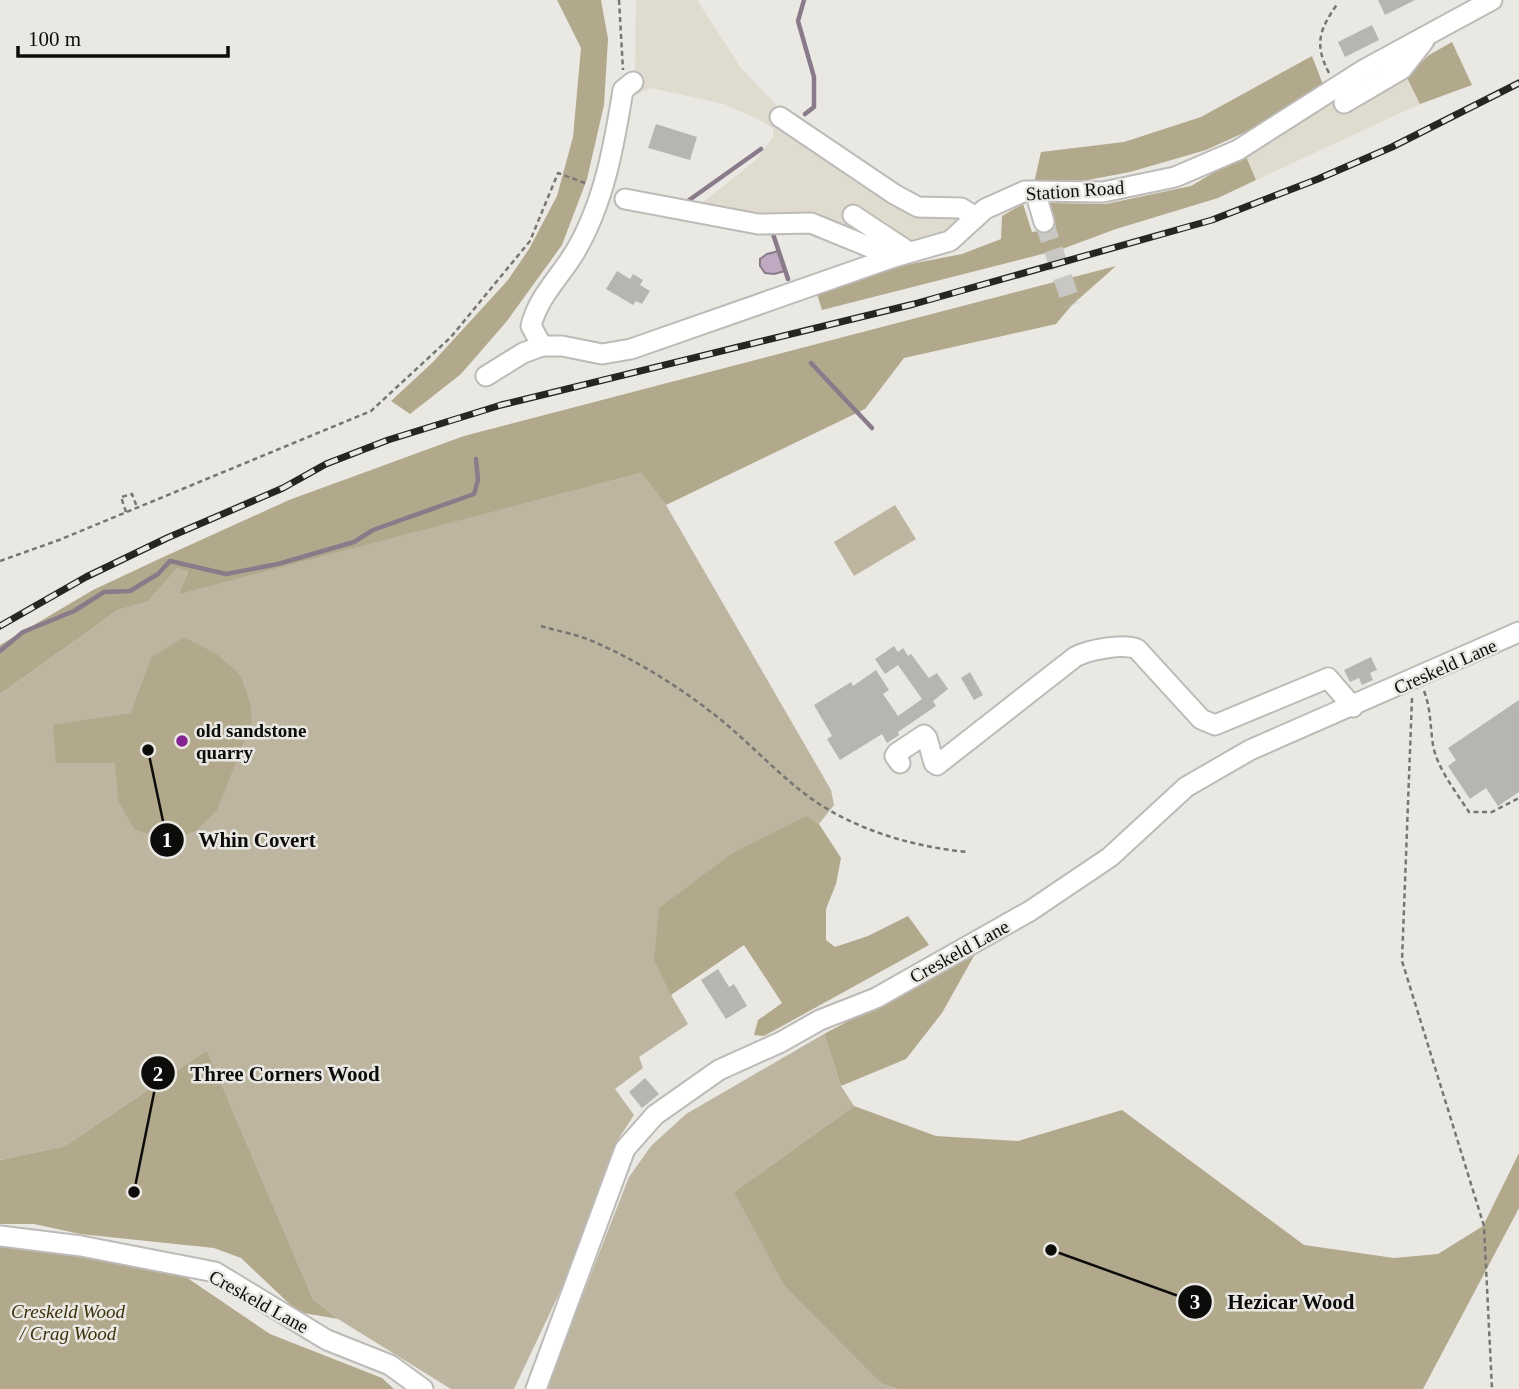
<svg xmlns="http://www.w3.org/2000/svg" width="1519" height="1389" font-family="Georgia,serif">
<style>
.built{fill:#dfdbcf}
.green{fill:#bdb5a0}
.forest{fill:#b2a88c}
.water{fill:#bfaac1;stroke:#8a7b8a;stroke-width:2}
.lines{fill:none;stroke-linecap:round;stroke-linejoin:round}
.stream{stroke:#8a7b8a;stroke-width:4.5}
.building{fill:#b6b5b1}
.minor-tunnel{stroke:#c8c7c3;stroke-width:19;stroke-dasharray:19 10;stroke-linecap:butt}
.minor-casing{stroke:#bdbbb7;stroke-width:23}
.path{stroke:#777673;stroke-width:2.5;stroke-dasharray:5 3.5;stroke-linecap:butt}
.minor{stroke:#fff;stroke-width:19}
.rail-casing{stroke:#262523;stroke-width:7}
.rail{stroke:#e9e8e3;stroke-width:4.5;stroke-dasharray:13;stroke-linecap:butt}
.poi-dot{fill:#832590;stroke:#e9e8e3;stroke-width:2.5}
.labels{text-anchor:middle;stroke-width:5;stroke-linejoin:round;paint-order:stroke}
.street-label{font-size:19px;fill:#0d0c0b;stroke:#e9e8e3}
.poi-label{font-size:19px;font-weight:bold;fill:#0d0c0b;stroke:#e9e8e3;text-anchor:start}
.park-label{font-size:19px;font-style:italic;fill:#3c3009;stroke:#e9e8e3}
.leader{fill:none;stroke:#0d0c0b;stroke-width:2.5}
.callout-dot{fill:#0d0c0b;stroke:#e9e8e3;stroke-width:2.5}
.mark-label{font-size:21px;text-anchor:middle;font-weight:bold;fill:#fff}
.callout-label{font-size:21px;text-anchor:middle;font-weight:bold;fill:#0d0c0b;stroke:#e9e8e3;stroke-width:5;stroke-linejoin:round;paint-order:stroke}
</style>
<rect width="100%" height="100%" fill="#e9e8e3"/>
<!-- built -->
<g class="built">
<path d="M636,0H697L741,68L783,112L917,199L979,207L943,237L895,251L774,216L698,206L755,161L773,137V128L758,119L724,104L683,95L651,88L630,97L635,71Z"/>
<path d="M1397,59L1420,104L1256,180L1245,154Z"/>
</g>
<!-- green -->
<g class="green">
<path d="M641,473L666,505L831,790L834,805L819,824L806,816L671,995L688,1024L639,1057L643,1068L615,1089L634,1115L619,1138L583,1243L514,1389H451L338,1319L313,1299L207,1050L65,1146L0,1160V694L118,610L147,602L176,568L188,570L180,593Z"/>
<path d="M895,505L916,539L854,576L834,542Z"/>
<path d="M824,1034L841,1086L854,1106L734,1192L882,1384L898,1389H546L629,1177L651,1146L686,1114Z"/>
</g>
<!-- forest -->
<g class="forest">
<path d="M557,0H601L608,39L604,105L587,179L562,245L507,321L461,374L410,414L391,401L433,362L508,280L529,249L557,196L573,137L581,48Z"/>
<path d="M1452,42L1472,85L1420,104L1406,76L1429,55Z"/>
<path d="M1312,56L1324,87L1250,130L1206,150L1130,172L1088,180L1034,183L1041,152L1124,142L1201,117Z"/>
<path d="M1245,154L1256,180L1218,198L1116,229L1062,249L822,310L817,294L895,267L962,254L1001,239L1002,216L1023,204L1032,232L1056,228L1049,203L1106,204L1191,186Z"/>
<path d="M1116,266L1072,305L1056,324L904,358L865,409L666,505L641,473L179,594L188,571L177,568L147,602L118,610L0,694V645L93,590L159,559L289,500L464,436Z"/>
<path d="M184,637L218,655L241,676L250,703L252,722L217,810L196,831L170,839L135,830L118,801L115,763H56L53,725L131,713L151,658Z"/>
<path d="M807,816L819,824L841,858L836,884L826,909V940L835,947L868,936L908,916L929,945L764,1036L754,1035L758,1020L782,1003L744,945L671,995L654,960L659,908L731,854Z"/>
<path d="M975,954L942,1013L906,1059L841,1086L824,1034Z"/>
<path d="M207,1050L313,1299L338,1319L298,1312L241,1258L214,1248L80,1234L34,1224H0V1160L65,1146Z"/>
<path d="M854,1106L936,1136L1018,1141L1122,1110L1304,1245L1394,1258L1438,1254L1483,1226L1519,1153V1208L1423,1389H898L882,1384L784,1285L734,1192Z"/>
<path d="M6,1243L183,1275L270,1334L382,1378L394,1389H0V1244Z"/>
</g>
<!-- water -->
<path class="water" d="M779,251L785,271L774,274L765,273L760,266V259L767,254Z"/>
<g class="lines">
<!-- stream -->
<g class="stream">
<path d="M804,0L798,21L814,77V107L805,114"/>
<path d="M685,203L761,149"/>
<path d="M772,231L788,279"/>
<path d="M811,363L872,428"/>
<path d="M0,651L23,632L74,611L104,592L130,591L158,574L170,561L226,574L278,564L354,542L373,530L474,494L478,480L476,459"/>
</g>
</g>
<!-- building -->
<g class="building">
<path d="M1378,0H1415L1385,15Z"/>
<path d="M1372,25L1379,40L1345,57L1338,42Z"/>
<path d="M656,124L697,137L690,160L648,148Z"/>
<path d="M617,271L630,279L633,274L643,280L640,285L650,291L642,304L636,301L633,305L606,289Z"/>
<path d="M894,646L898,652L903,648L908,656L911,654L929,678L937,673L948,689L933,701L936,706L898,732L899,735L887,743L882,734L840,760L827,739L832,736L814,705L851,682L853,686L876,670L889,690L883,694L898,716L922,699L898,665L885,674L875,659Z"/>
<path d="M1371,657L1377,670L1370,673L1373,680L1362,685L1359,678L1350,682L1344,670Z"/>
<path d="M970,672L983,695L974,700L961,678Z"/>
<path d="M1519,700V792L1498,806L1486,788L1470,799L1448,766L1456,760L1448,748Z"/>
<path d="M718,969L729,987L734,984L747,1006L726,1019L701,980Z"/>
<path d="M645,1078L659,1094L642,1108L629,1092Z"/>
</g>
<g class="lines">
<!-- minor-tunnel -->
<path class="minor-tunnel" d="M1044,222L1072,305"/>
<defs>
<g id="minor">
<path d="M1344,103L1402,69L1424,41"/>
<path d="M780,117L894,194L918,207L961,208L976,217"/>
<path d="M1035,191L1044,222"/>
<path d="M625,199L758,224L811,223L894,257"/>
<path d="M853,215L909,252"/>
<path d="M542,346L531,326C538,297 560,277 575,252C604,203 614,146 623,90L633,82"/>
<path d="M486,376L523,353L542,346H562L602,354L631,349L894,257L950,241L985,209L1025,191L1103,192L1175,177L1238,150L1365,69L1492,0"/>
<path d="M900,763L895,756L897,753L924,735L927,738L934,763L937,765L1075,657C1088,650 1123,643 1137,649L1201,719L1215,725L1328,678L1353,707"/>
<path d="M0,1236L81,1246L215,1272L327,1340L390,1365L423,1389"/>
<path d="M536,1389L625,1149L655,1115L719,1070L781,1042L820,1020L876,998L1030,911L1110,857L1186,787L1250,750L1519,632"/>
</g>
</defs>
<!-- minor casing -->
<use href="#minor" class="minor-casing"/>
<!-- path -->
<g class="path">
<path d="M619,0L623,70"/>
<path d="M1329,73C1314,44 1319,30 1338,3"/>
<path d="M126,512L121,497L132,494L137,507"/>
<path d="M0,561L59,540L371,411L451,337L530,241L558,173L585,183"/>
<path d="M541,626C557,631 576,634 592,641C634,659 675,684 711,712C740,734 766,762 795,786C842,826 906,846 967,852"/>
<path d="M1424,691C1431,709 1430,726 1433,745C1437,768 1456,792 1469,812H1492L1519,798"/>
<path d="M1412,698L1402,961L1484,1226L1492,1389"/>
</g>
<!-- minor -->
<use href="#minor" class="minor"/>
<defs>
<path id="rail" d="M0,626L86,577L167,538L283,488L326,464L388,440L501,405L914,304L1212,220L1318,179L1392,147L1519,83"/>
</defs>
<!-- rail casing -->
<use href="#rail" class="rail-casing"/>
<!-- rail -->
<use href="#rail" class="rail"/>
</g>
<!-- markers -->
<circle class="poi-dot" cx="182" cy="741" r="7"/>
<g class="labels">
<!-- street labels -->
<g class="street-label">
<text transform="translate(1075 190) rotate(-4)" y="7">Station Road</text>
<text transform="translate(1445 666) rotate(-24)" y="7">Creskeld Lane</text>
<text transform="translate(959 951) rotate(-29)" y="7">Creskeld Lane</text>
<text transform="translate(259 1301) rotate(29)" y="7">Creskeld Lane</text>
</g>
<!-- poi labels -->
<g class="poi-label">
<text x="196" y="737">old sandstone<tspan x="196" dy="22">quarry</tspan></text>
</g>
<!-- park labels -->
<g class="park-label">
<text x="68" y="1318">Creskeld Wood<tspan x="68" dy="22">/ Crag Wood</tspan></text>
</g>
</g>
<!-- callouts -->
<path class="leader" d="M148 750L167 840M134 1192L158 1073M1051 1250L1195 1302"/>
<g class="callout-dot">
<circle cx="148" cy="750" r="7"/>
<circle cx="134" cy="1192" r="7"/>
<circle cx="1051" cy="1250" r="7"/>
<circle cx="167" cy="840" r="18"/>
<circle cx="158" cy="1073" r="18"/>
<circle cx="1195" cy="1302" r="18"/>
</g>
<g class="mark-label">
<text x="167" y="847">1</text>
<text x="158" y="1081">2</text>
<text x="1195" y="1309">3</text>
</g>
<g class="callout-label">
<text x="257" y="847">Whin Covert</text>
<text x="285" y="1081">Three Corners Wood</text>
<text x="1291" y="1309">Hezicar Wood</text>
</g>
<!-- scale -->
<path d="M18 46v10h210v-10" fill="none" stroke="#0d0c0b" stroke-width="3.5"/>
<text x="28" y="46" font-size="21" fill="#0d0c0b" stroke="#e9e8e3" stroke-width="5" paint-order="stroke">100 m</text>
</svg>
